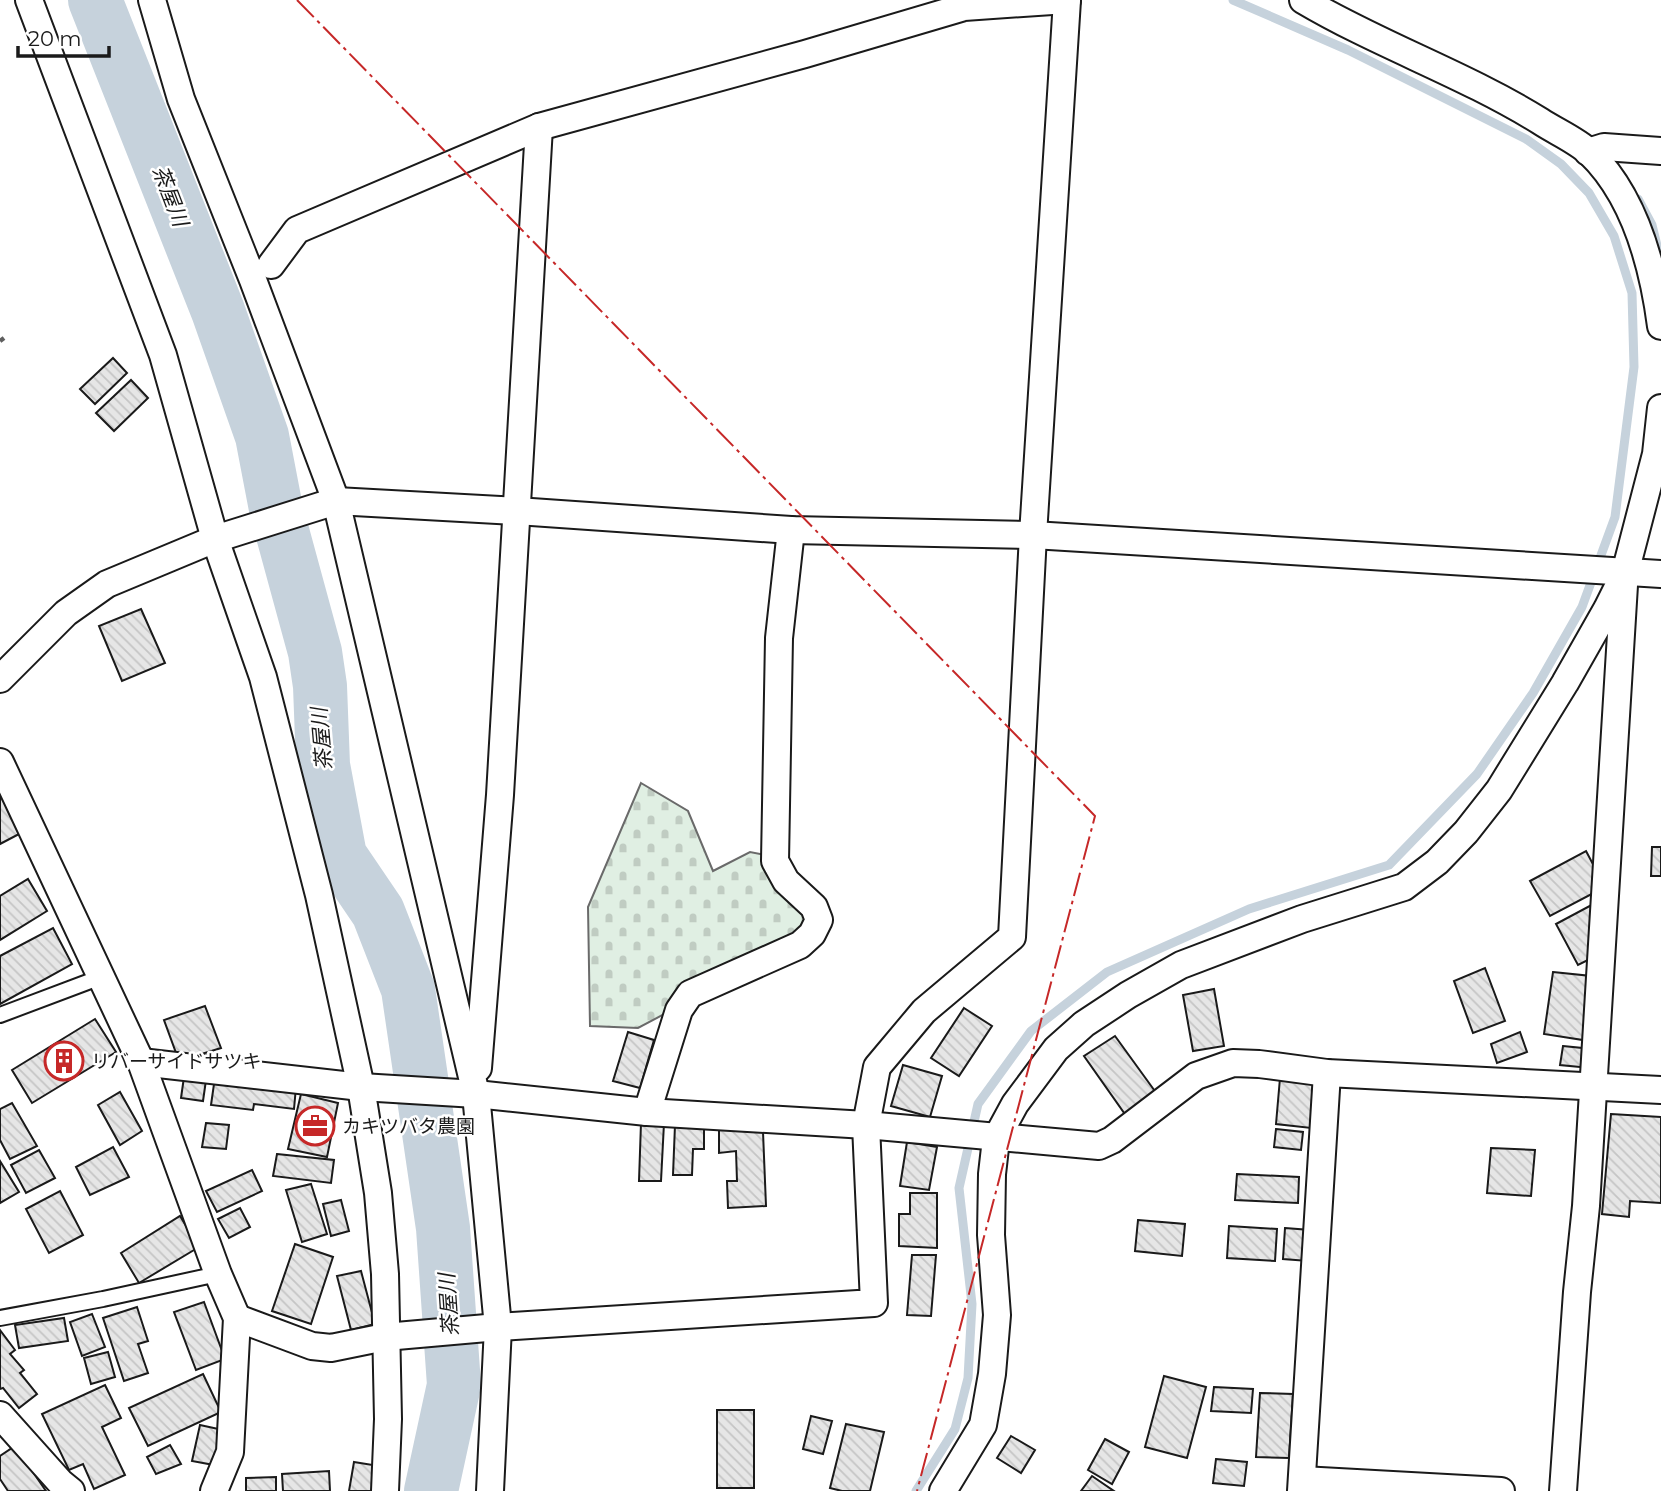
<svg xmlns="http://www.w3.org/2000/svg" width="1661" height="1491" font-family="Montserrat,'Noto Sans JP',sans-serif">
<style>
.cemetery{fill:url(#cemetery-stones);stroke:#6a6a6a;stroke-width:2}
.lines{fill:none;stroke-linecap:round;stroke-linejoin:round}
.stream{stroke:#c6d2dc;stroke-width:9}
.river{stroke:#c6d2dc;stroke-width:54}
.building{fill:url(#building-back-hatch);stroke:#1a1a1a;stroke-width:2}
.lane-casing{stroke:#1a1a1a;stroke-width:18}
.street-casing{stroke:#1a1a1a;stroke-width:30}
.path{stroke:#5f5f5f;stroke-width:4.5;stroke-dasharray:5 3.5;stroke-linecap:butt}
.lane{stroke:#fff;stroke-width:14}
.street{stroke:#fff;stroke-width:26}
.power{stroke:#c62828;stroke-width:2;stroke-dasharray:24 5 3.5 5;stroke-linecap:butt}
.labels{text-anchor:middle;stroke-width:5;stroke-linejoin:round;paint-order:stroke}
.poi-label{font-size:19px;fill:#1a1a1a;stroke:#fff;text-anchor:start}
.water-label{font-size:21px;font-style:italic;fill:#1a1a1a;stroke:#fff}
</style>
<defs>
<pattern id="cemetery-stones" width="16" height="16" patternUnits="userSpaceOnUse" patternTransform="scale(1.75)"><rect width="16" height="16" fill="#e0efe3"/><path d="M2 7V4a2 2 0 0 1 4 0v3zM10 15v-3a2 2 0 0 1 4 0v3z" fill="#c0ccc2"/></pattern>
<pattern id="building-back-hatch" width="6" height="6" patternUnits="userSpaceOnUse" patternTransform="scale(1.75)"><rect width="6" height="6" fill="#e6e6e6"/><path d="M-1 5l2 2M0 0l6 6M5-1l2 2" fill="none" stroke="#c5c5c5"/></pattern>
</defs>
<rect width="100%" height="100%" fill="#fff"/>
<!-- cemetery -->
<path class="cemetery" d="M641,783L688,811L713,871L750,852L765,855L807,909V930L670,1011L638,1028L590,1026L588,907Z"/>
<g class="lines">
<!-- stream -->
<g class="stream">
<path d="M1638,199L1652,225L1659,254"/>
<path d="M916,1491L955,1429L968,1378L972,1304L959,1188L978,1104L1031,1031L1107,972L1249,909L1389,865L1477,774L1533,693L1582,607L1615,517L1634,367L1632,293L1614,236L1589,193L1561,164L1526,139L1348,50L1233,0"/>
</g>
<!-- river -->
<path class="river" d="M95,0L218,311L262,436L276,509L315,652L320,686L323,765L340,856L378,912L408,989L443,1228L454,1385L431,1491"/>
</g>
<!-- building -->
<g class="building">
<path d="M113,358L127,373L95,404L80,389Z"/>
<path d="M131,380L148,398L114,431L96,413Z"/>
<path d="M141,609L165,663L122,681L99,626Z"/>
<path d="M0,785L21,833L0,844Z"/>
<path d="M1652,847H1661V876H1651Z"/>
<path d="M1586,851L1605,887L1550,916L1530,881Z"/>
<path d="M28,879L47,911L0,940V896Z"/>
<path d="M1599,901L1596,956L1578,965L1556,924Z"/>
<path d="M53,928L72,964L0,1004V956Z"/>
<path d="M1485,968L1505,1021L1473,1033L1454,981Z"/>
<path d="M1553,972L1591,976L1583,1040L1544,1034Z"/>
<path d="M1214,989L1224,1046L1193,1051L1183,995Z"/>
<path d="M205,1006L221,1048L179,1061L164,1020Z"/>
<path d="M964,1008L992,1026L959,1076L931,1058Z"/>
<path d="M95,1019L116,1052L32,1103L12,1070Z"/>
<path d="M628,1032L654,1040L640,1088L613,1081Z"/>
<path d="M1520,1032L1527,1052L1497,1063L1491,1044Z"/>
<path d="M1115,1036L1157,1094L1127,1117L1084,1056Z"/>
<path d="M1563,1046L1592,1049L1590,1068L1560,1065Z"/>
<path d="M903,1065L942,1076L930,1117L891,1106Z"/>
<path d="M184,1077L206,1080L203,1101L181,1098Z"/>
<path d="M215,1077L296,1087L294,1109L254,1104L253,1110L211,1105Z"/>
<path d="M1280,1078L1315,1082L1311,1128L1276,1124Z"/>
<path d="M120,1092L142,1131L120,1145L98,1105Z"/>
<path d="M301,1094L338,1103L327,1157L288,1149Z"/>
<path d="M12,1103L37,1146L10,1159L0,1140V1109Z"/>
<path d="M1611,1114L1661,1117V1203L1630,1201L1629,1217L1602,1214Z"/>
<path d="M206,1123L229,1125L226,1149L202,1147Z"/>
<path d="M641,1123H664L661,1181H639Z"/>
<path d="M675,1125H704V1149H693L692,1175H673Z"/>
<path d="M719,1129L763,1132L766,1206L728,1208L727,1181H737L736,1151L719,1153Z"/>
<path d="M1276,1129L1303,1132L1301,1150L1274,1147Z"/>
<path d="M907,1142L937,1147L929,1190L900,1186Z"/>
<path d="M113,1147L129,1177L90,1195L76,1167Z"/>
<path d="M1491,1148L1535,1150L1531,1196L1487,1193Z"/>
<path d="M39,1150L55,1178L26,1193L11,1165Z"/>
<path d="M277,1154L334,1160L331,1183L273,1176Z"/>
<path d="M0,1161L19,1192L0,1203Z"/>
<path d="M252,1170L262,1191L217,1212L206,1191Z"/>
<path d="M1237,1174L1299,1177L1298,1203L1235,1200Z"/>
<path d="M311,1184L327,1234L302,1242L286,1190Z"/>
<path d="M60,1191L83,1235L49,1253L26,1209Z"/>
<path d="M910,1193H937V1248L899,1246V1214H910Z"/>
<path d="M341,1200L349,1231L331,1236L323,1204Z"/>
<path d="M240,1208L250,1227L229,1238L218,1219Z"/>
<path d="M180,1216L199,1247L139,1283L121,1253Z"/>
<path d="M1138,1220L1185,1224L1182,1256L1135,1251Z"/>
<path d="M1229,1226L1277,1229L1275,1261L1227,1258Z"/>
<path d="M1285,1228L1310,1230L1308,1261L1283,1259Z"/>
<path d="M295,1244L333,1257L311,1324L272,1311Z"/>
<path d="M912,1255H936L931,1316L907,1315Z"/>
<path d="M361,1271L375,1324L351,1330L337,1276Z"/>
<path d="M204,1302L225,1359L196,1370L174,1312Z"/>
<path d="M137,1307L148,1341L138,1344L148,1373L124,1381L103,1318Z"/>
<path d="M92,1314L105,1347L82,1356L70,1322Z"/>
<path d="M64,1318L68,1341L19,1348L15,1325Z"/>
<path d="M0,1330L15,1350L10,1354L24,1370L20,1373L37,1394L19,1408L3,1388L0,1389Z"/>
<path d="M108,1352L115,1377L91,1384L84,1358Z"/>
<path d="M203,1374L221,1412L148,1446L129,1408Z"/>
<path d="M1164,1376L1206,1387L1187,1458L1145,1447Z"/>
<path d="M105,1385L121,1418L102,1427L125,1475L94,1489L83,1464L69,1470L42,1414Z"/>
<path d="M1214,1387L1253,1389L1251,1413L1211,1411Z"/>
<path d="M1260,1393L1293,1394L1289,1458L1256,1457Z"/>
<rect x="717" y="1410" width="37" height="78"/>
<path d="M811,1416L832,1421L823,1454L803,1449Z"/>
<path d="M846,1424L884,1432L870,1491H842L830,1488Z"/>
<path d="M200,1425L223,1430L214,1465L192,1461Z"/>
<path d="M1011,1436L1035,1450L1021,1473L997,1458Z"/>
<path d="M1105,1439L1129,1452L1112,1484L1088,1470Z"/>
<path d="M170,1445L181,1464L156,1474L147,1457Z"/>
<path d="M15,1446L46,1491H8L0,1479V1456Z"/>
<path d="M1216,1459L1247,1462L1244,1486L1213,1483Z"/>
<path d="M354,1462L379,1466L374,1491H349Z"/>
<path d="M329,1471L330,1491H283L282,1474Z"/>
<path d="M1092,1476L1114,1491H1081Z"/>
<path d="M276,1477V1491H246V1478Z"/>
</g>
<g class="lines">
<defs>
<g id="lane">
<path d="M0,1015L101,977"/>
<path d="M0,1318L103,1299L218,1274"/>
</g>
<g id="street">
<path d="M29,0L163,355L215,539L263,677L319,895L361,1087L378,1193L385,1274L388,1419L385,1491"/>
<path d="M152,0L181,99L253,280L336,501L476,1094L498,1327L490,1491"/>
<path d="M1303,0C1379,45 1464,74 1540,121C1555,131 1576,140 1589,152C1635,196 1653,265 1661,326"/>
<path d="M1588,152L1604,147L1661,151"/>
<path d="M271,265L297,230L539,127L805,54L964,7L1067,0"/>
<path d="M0,679L66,613L107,584L215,539L336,501L517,511L791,530L1033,535L1661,574"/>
<path d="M0,762L141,1062L218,1274L237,1318L230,1452L214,1491"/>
<path d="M141,1062L361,1087L476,1094L647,1112L866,1125L1099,1146L1112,1140L1196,1076L1233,1063L1259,1064L1327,1073L1661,1090"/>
<path d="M478,1068L500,795L539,127"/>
<path d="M647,1112L679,1010L690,994L800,945L812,934L819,920L814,907L786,881L775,861L779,638L791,530"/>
<path d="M237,1318L312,1346L331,1348L385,1337L498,1327L874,1303L866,1125L877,1067L924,1011L1012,937L1033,535L1067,0"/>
<path d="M0,1415L60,1482L71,1491"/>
<path d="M1302,1480L1501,1491"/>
<path d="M943,1491L983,1425L992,1374L997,1315L991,1235L992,1174L996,1139L1015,1104L1056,1049L1084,1024L1128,995L1181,965L1302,919L1404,887L1437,862L1466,832L1499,790L1565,683L1607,609L1625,573L1656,454L1661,408"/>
<path d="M1301,1491L1327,1073"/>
<path d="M1563,1491L1577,1292L1586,1206L1624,585"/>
</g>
</defs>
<!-- lane casing -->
<use href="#lane" class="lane-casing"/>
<!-- street casing -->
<use href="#street" class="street-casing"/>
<!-- path -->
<path class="path" d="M0,341L4,338"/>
<!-- lane -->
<use href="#lane" class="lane"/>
<!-- street -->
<use href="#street" class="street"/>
<!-- power -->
<path class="power" d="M297,0L1095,816L917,1491"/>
</g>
<!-- icons -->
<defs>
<symbol id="building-ring" viewBox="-11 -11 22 22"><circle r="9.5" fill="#fff" stroke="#c62828" stroke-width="1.5"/><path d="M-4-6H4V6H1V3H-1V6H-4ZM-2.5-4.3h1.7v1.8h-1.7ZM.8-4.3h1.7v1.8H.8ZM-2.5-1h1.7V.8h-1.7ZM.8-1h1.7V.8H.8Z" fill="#c62828"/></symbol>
<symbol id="office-ring" viewBox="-11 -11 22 22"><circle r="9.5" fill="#fff" stroke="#c62828" stroke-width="1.5"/><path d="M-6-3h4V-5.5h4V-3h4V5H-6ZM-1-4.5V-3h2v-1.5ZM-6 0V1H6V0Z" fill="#c62828"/></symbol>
</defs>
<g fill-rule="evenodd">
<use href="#building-ring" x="42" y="1039" width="44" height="44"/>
<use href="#office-ring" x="293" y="1104" width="44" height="44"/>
</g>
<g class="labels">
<!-- poi labels -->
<g class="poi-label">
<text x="91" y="1068">リバーサイドサツキ</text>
<text x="342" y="1133">カキツバタ農園</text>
</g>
<!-- water labels -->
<g class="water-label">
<text transform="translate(170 196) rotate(69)" y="7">茶屋川</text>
<text transform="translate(322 739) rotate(-95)" y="7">茶屋川</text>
<text transform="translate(449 1305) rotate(-94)" y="7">茶屋川</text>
</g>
</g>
<!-- scale -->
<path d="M18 46v10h91v-10" fill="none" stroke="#1a1a1a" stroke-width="3.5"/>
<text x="28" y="46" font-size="21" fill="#1a1a1a" stroke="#ffffff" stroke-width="5" paint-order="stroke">20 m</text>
</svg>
